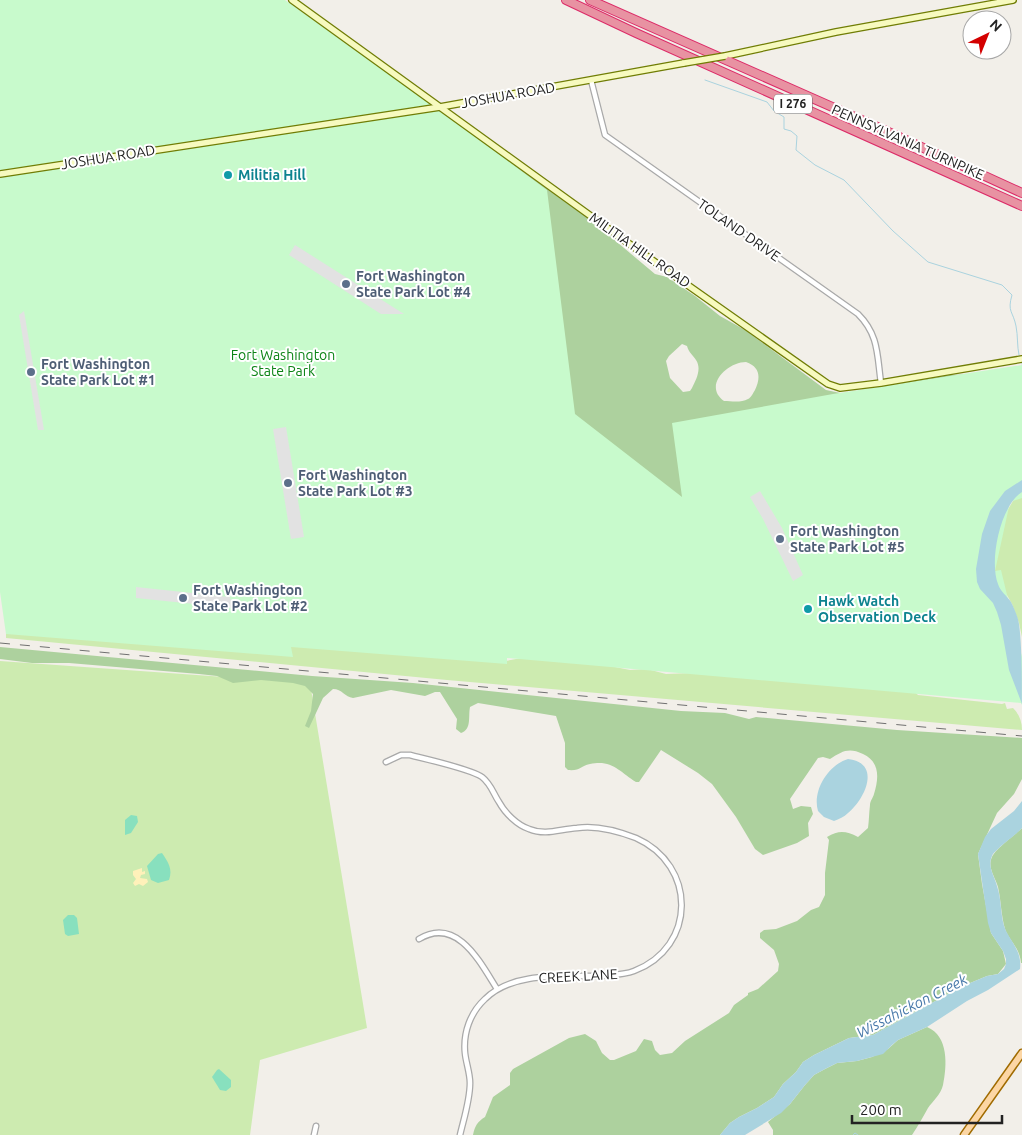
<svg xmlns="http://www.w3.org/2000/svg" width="1022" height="1135" font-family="Ubuntu,sans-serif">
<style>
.grass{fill:#cdebb0}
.forest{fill:#add19e;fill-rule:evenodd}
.sand{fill:#fff1ba}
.park{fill:#c8facc}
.pitch{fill:#88e0be}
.parking{fill:#e2e2e2}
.water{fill:#aad3df}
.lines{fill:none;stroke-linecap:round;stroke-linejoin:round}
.stream{stroke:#aad3df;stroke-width:1}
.street-casing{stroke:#a9a9a9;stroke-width:7}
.secondary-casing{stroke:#707d05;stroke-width:8}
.primary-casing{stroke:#a06b00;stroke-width:9}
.highway-casing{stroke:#dc2a67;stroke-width:10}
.street{stroke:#fff;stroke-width:4.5}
.secondary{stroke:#f7fabf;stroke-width:5.5}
.primary{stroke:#fcd6a4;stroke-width:6}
.highway{stroke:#e892a2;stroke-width:8}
.rail{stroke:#707070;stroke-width:1;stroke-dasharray:10 10;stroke-linecap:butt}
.secondary-bridge-casing{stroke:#707d05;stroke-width:8;stroke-linecap:butt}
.secondary-bridge{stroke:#f7fabf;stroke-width:5.5}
.culture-dot{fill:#0f9aa8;stroke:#fff;stroke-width:2}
.service-dot{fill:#5c6f8a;stroke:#fff;stroke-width:2}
.labels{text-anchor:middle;stroke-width:4;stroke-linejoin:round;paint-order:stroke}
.shield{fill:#fff;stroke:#646464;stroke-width:1}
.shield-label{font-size:12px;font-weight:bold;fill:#222}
.street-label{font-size:14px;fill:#222;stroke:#fff}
.culture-label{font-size:14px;font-weight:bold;fill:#0d838f;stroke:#fff;text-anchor:start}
.service-label{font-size:14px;font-weight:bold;fill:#4e5e75;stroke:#fff;text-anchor:start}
.park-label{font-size:14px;fill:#0c8416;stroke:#fff}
.water-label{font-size:15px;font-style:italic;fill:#4a7aab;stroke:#fff}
</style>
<rect width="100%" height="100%" fill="#f2efe9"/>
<!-- grass -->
<g class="grass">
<path d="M1022,492V637L1019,623L1012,604L994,572L997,543L1004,516L1016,496Z"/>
<path d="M6,622L508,654L506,661L516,659H538L610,666L630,670L647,669L666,674L692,673L913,690L918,695L1002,704L1005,703L1007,709L1013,708C1019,714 1022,721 1022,730L447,680L6,638Z"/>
<path d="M0,661L310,683L367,1028L260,1060L250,1135H0Z"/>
</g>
<!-- forest -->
<g class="forest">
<path d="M433,112H441L593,222L655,274L667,277L695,296L720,316L745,330L826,390L845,394L949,375L974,374L767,545L40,176ZM682,344L687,346C689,353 693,355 696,360C702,369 696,380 692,388L690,391L683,392L670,378L666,361L669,356ZM746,362C760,367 761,377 755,390C753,393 751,398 748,399C741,403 731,401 724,401C703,386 727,362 746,362Z"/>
<path d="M0,647L312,676L413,683L681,711L725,713L749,719L756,717L897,730L1022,738V779L1014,794L997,813L978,854L982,884L991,933L1003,951L1006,964L998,974L987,976L963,986L873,1035L849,1038L814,1055L803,1062L796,1072L783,1084L774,1097L757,1108L739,1117L730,1123L720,1135H473C475,1126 477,1122 485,1117L493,1097L510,1085V1073L513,1069L569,1038L585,1034L596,1041L602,1053L610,1060H614L636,1051L644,1039L652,1041L655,1050L660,1055L672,1053L685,1041L729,1013L734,1005L748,995V993L758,989L778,971L779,964L774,950L760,938V933L764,930L776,929L797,921L811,910L819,907L825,895V873L829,840L827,837C839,830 846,831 858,837L868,828C869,821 869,813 870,805C870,801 873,798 874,794C879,778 880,762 863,754C849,747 842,751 830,759L823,757L818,758L790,799L793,809L801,806L811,807L813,814L808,823L809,836L797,843L763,855L755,849L736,817L712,784L698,773L661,750L639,782H636C620,772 612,759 590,764C580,766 581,771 568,770L565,767V743L556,716L478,703L470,707C468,717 472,729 461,733L456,729L457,719L440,692H435L425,696L391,690L353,698C345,697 342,689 333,689L323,698L309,728L305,726L311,711L313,694L305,686L293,683L261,680L233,683L217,676L199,674L69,663H32L0,659Z"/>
<path d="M1022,828V963H1021C1020,948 1010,942 1005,929C1001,915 1001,900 998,887C995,877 987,867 992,857C995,849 1015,835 1022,828Z"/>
<path d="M927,1027C949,1036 947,1066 943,1085C941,1094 933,1101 928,1108C923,1117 918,1126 912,1135H773V1130L768,1122L790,1104L805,1085L814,1075L825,1069L837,1063L857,1061L872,1057L888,1049L898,1040Z"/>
</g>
<!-- sand -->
<path class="sand" d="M142,868V872L145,871V874L141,875L140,878L147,879L148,882L143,886L139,884L135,886L133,883L136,879L133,875V871Z"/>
<!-- park -->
<path class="park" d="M0,0H285L429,102L547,190L575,414L682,497L672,423L833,394L1022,365V498L1010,502L995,571L1001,570L1022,657V705L1021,703L507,658V664L291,647L293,657L6,634L0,592Z"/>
<!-- pitch -->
<g class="pitch">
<path d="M131,815L137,816L138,822L131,833L125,835V820Z"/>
<path d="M162,853C168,862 173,869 169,880L158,883L151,880L147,866L158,854Z"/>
<path d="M68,915H74L77,918L79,934L68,936L65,934L63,920Z"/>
<path d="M219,1069L231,1080V1087L226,1091L220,1090L212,1077L217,1070Z"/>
</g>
<!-- parking -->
<g class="parking">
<path d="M295,245L404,314H381L289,255Z"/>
<path d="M24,311L44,430H38L19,315Z"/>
<path d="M286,427L304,537L291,539L273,429Z"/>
<path d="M760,491L782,528L803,575L793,581L763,519L750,497Z"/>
<path d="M136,587L230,597L233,608L136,598Z"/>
</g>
<!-- water -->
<g class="water">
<path d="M1022,480V492C1000,506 989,561 998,584C1000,591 1007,596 1011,602C1014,608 1018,617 1019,624C1022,645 1022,681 1022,704L1009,670L1001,625L997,612L993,603L980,589L977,582L976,569L982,534L990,511L1005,491Z"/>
<path d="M848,759C882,763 865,799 848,813C844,817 839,819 834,821L824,817L818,811C812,791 828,765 848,759Z"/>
<path d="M1022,801V828C1015,836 995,849 992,856C987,867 995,877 997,886C1002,900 1000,918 1006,931C1013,944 1022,953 1020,969L988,990L967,1001L927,1027L898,1040L892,1045L883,1054L857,1061L837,1063L825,1069L814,1075L805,1085L790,1104L781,1113L745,1135H720L730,1123L739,1117L757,1108L774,1097L783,1084L796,1072L803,1062L814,1055L849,1038L873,1035L963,986L987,976L998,974L1004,969L1006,964V959L1003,951L991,933L988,923L978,854L985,837L991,829L1014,811Z"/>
</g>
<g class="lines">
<!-- stream -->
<g class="stream">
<path d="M705,80L767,102L774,111L784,117V129L791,131L797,136L796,150L815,165L844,180L893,231L928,262L1002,285L1012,295C1007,312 1013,311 1016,326C1018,336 1017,346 1019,355"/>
<path d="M1022,363V364"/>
<path d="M853,1135L855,1133L858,1135"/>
</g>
<defs>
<g id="street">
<path d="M591,80L605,135L858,314C879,335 877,355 881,383"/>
<path d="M386,762L401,755H410C425,759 471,769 482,777C491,784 493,793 499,802C505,813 517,825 529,829C546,836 560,829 577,828C596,825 618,831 636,838C697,865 697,947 634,971C624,975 611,975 600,976C564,977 513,971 485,999C470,1013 463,1033 465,1053C466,1063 470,1073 470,1083C470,1100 464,1118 460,1135"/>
<path d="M419,939C457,916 480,962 497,989"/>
<path d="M314,1135L316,1126"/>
</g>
<g id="secondary">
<path d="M292,0L635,248L828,384L840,388L881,383L1022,359"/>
<path d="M725,56L836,32L1013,0"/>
<path d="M0,174L440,107L684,63"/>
</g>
<path id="primary" d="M964,1135L1022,1053"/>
<g id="highway">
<path d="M566,0L636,33L1022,206"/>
<path d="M590,0L882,129L1022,193"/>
</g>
</defs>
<!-- street casing -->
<use href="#street" class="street-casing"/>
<!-- secondary casing -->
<use href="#secondary" class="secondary-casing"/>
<!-- primary casing -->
<use href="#primary" class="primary-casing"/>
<!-- highway casing -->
<use href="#highway" class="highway-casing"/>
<!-- street -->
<use href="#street" class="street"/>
<!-- secondary -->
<use href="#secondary" class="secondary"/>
<!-- primary -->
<use href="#primary" class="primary"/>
<!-- highway -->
<use href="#highway" class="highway"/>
<!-- rail -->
<path class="rail" d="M0,643L1022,736"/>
<defs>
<path id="secondary-bridge" d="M684,63L725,56"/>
</defs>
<!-- secondary-bridge casing -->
<use href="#secondary-bridge" class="secondary-bridge-casing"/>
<!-- secondary-bridge -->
<use href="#secondary-bridge" class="secondary-bridge"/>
</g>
<!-- markers -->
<g class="culture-dot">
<circle cx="228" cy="175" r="5"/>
<circle cx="808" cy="609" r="5"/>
</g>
<g class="service-dot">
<circle cx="346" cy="284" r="5"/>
<circle cx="31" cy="372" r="5"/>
<circle cx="288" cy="483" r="5"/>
<circle cx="780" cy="539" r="5"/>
<circle cx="183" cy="598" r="5"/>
</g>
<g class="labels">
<!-- shield labels -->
<rect class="shield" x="774" y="94.5" width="38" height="19" rx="4"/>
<g class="shield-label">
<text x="793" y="108">I 276</text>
</g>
<!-- street labels -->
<g class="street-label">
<text transform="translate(508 95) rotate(-10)" y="5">JOSHUA ROAD</text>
<text transform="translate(908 142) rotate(24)" y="5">PENNSYLVANIA TURNPIKE</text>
<text transform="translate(108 157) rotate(-9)" y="5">JOSHUA ROAD</text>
<text transform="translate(739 230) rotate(35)" y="5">TOLAND DRIVE</text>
<text transform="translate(640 250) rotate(35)" y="5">MILITIA HILL ROAD</text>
<text transform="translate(578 976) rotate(-3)" y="5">CREEK LANE</text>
</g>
<!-- culture labels -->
<g class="culture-label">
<text x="238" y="180">Militia Hill</text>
<text x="818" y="606">Hawk Watch<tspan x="818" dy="16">Observation Deck</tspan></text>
</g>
<!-- service labels -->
<g class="service-label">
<text x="356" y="281">Fort Washington<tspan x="356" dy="16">State Park Lot #4</tspan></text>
<text x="41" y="369">Fort Washington<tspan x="41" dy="16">State Park Lot #1</tspan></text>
<text x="298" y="480">Fort Washington<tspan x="298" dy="16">State Park Lot #3</tspan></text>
<text x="790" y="536">Fort Washington<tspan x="790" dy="16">State Park Lot #5</tspan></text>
<text x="193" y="595">Fort Washington<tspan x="193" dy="16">State Park Lot #2</tspan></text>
</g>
<!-- park labels -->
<g class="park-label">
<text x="283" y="360">Fort Washington<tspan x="283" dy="16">State Park</tspan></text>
</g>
<!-- water labels -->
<g class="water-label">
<text transform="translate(912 1006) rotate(-27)" y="5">Wissahickon Creek</text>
</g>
</g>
<!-- north arrow -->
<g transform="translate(987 35) rotate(43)"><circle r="24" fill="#ffffff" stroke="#a7a7a7"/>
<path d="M0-4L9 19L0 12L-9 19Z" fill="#d40000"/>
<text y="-8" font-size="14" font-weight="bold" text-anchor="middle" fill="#222222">N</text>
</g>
<!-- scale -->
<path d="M852 1115v8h150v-8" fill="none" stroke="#222222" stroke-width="2.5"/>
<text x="860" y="1115" font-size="15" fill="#222222" stroke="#ffffff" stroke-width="4" paint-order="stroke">200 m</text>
</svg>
